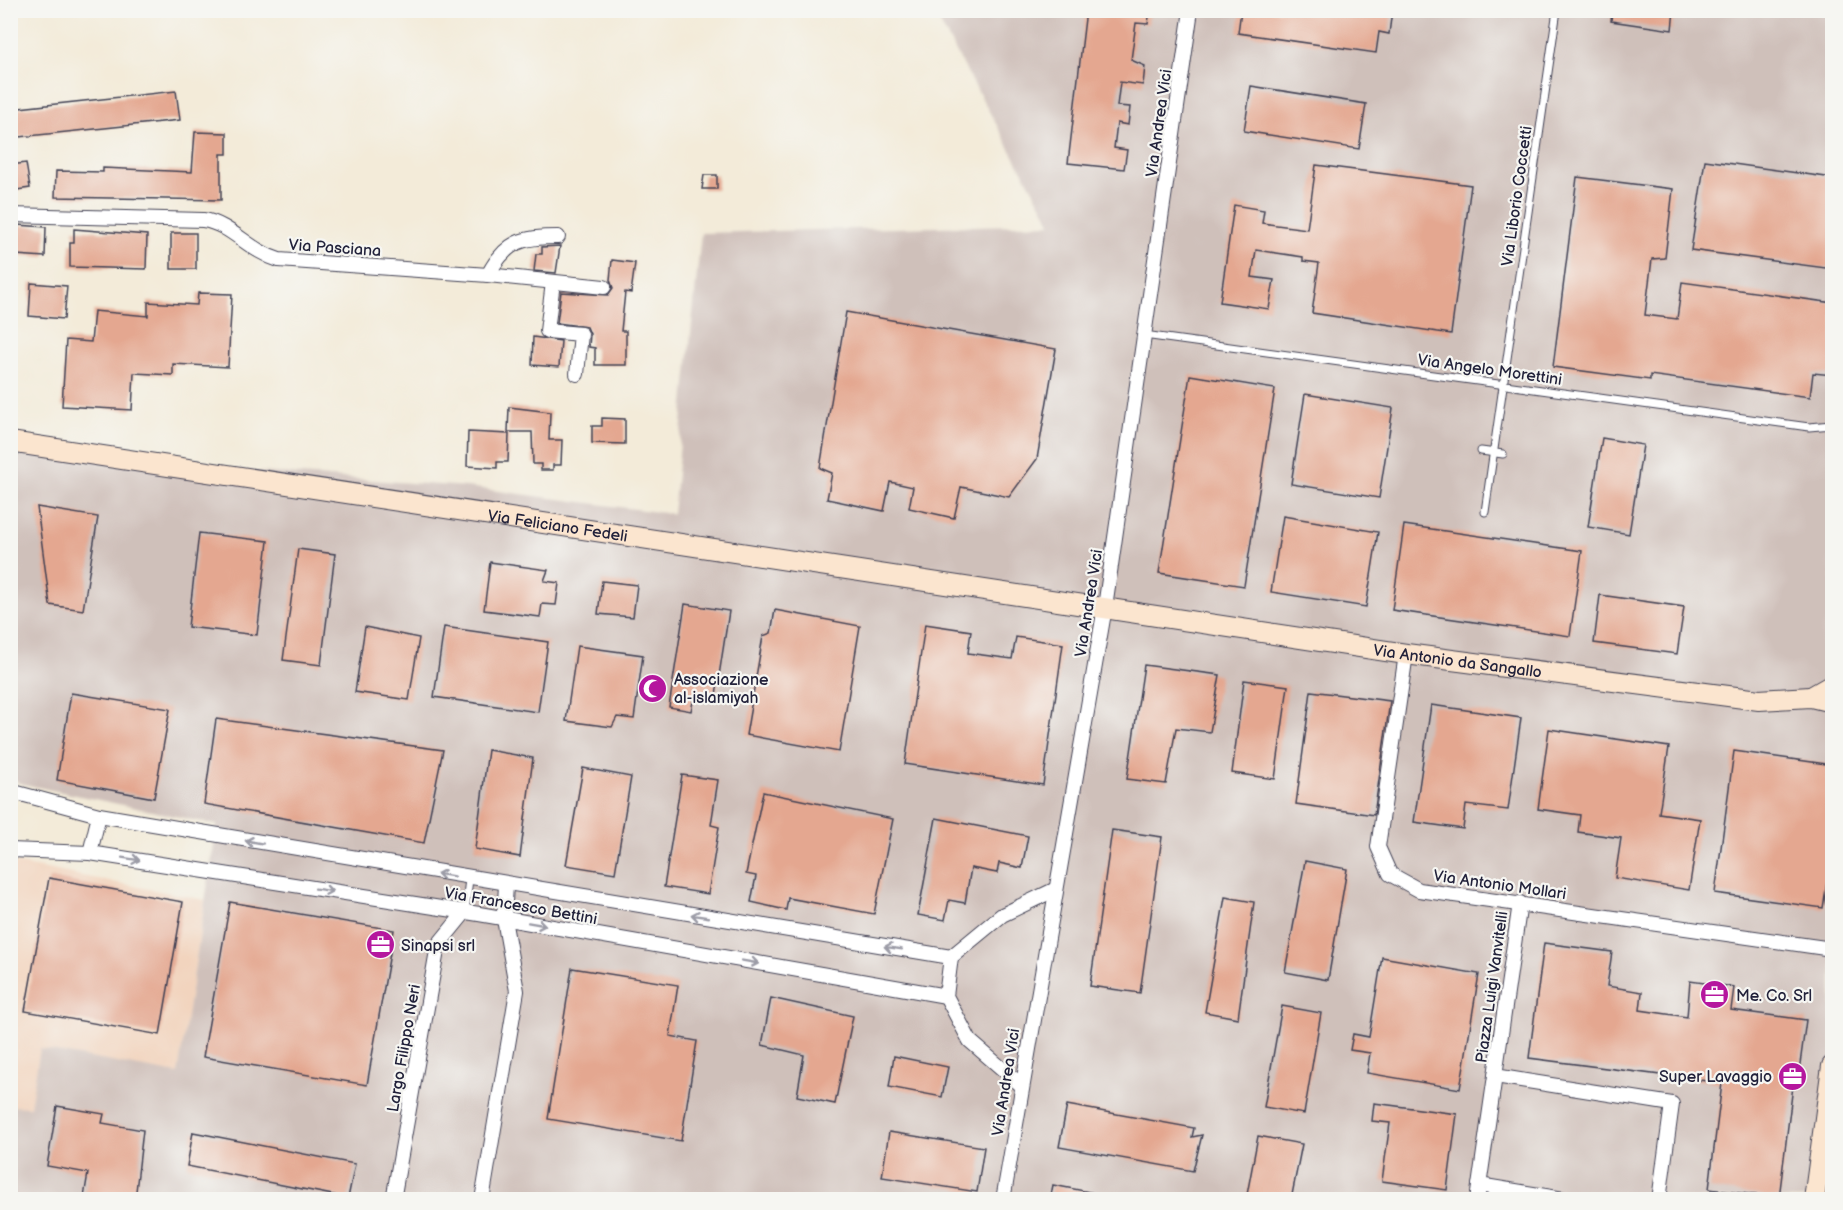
<svg xmlns="http://www.w3.org/2000/svg" width="1843" height="1210" font-family="'Balsamiq Sans',sans-serif">
<style>
.built{fill:#f2d4be}
.industrial{fill:#cfc0ba}
.building{fill:#e4a790}
.lines{fill:none;stroke-linecap:round;stroke-linejoin:round}
.lane-casing{stroke:#414053;stroke-width:9}
.street-casing{stroke:#414053;stroke-width:16}
.secondary-casing{stroke:#414053;stroke-width:22}
.lane{stroke:#fff;stroke-width:7}
.street{stroke:#fff;stroke-width:14}
.secondary{stroke:#fbe5cf;stroke-width:20}
.oneway{stroke:#9c9ca7}
.labels{text-anchor:middle;stroke-width:4.5;stroke-linejoin:round;paint-order:stroke}
.street-label{font-size:16px;fill:#22223b;stroke:#f6f6f2}
.poi-label{font-size:16px;fill:#22223b;stroke:#f6f6f2;text-anchor:start}
</style>
<rect width="100%" height="100%" fill="#f6f6f2"/>
<filter id="ink" filterUnits="userSpaceOnUse"><feTurbulence type="fractalNoise" baseFrequency=".0167" numOctaves="2"/><feDisplacementMap in="SourceGraphic" scale="12" xChannelSelector="R" yChannelSelector="G"/><feConvolveMatrix kernelMatrix="1 2 1 2 8 2 1 2 1" color-interpolation-filters="sRGB"/></filter>
<filter id="wash" filterUnits="userSpaceOnUse"><feTurbulence type="fractalNoise" baseFrequency=".008" numOctaves="4" result="noise"/><feDisplacementMap in="SourceGraphic" scale="24" xChannelSelector="R" yChannelSelector="G"/><feGaussianBlur stdDeviation="1.35" result="paint"/><feColorMatrix in="noise" values="0 0 0 0 0 0 0 0 0 0 0 0 0 0 0 0 0 1.4 0 .05"/><feComposite in="paint" operator="in"/></filter>
<g filter="url(#wash)">
<rect width="100%" height="100%" fill="#f3ebd9"/>
<!-- built -->
<path class="built" d="M10,862L205,900L178,1075L40,1049L30,1108L11,1106Z"/>
<!-- industrial -->
<path class="industrial" d="M933,11H1832V1199H11V1106L30,1107L40,1049L178,1074L217,825L19,783L11,776L10,454L467,487L673,514L701,233L1052,224Z"/>
<g id="blocks">
<!-- building -->
<g class="building">
<path d="M1086,10H1150L1148,24L1136,23L1131,60L1145,66L1143,85L1120,82L1117,106L1130,107L1128,125L1117,123L1114,148L1127,150L1124,169L1068,163Z"/>
<path d="M1241,10H1392L1389,34L1379,32L1376,53L1238,33Z"/>
<path d="M1612,10H1674L1672,30L1611,21Z"/>
<path d="M1251,86L1366,104L1359,149L1244,131Z"/>
<path d="M176,91L180,120L10,138V109Z"/>
<path d="M195,132L227,133V154H221V200L55,197L56,171L103,172V168L192,172Z"/>
<path d="M1705,160L1833,178V269L1691,250Z"/>
<path d="M26,163L30,188L10,191V165Z"/>
<path d="M1316,165L1471,185L1451,334L1312,313L1319,263L1303,261V257L1256,250L1252,277L1274,280L1269,309L1220,302L1234,205L1264,210L1262,223L1307,229Z"/>
<path d="M704,175H717V189H702Z"/>
<path d="M1577,177L1673,189L1665,258L1652,259L1645,315L1677,319L1682,282L1833,303V375L1813,373L1810,397L1650,375V380L1553,367Z"/>
<path d="M17,225L46,227L45,257L16,255Z"/>
<path d="M74,229L147,235L146,269L70,267V243H74Z"/>
<rect x="171" y="233" width="25" height="36"/>
<path d="M560,246L556,273L534,271L536,254H542V247Z"/>
<path d="M612,260L635,263L631,293L625,292L621,331H626V365H595V348L589,347L590,334L587,327L557,323L561,292L608,295L613,288L610,280Z"/>
<path d="M31,283L67,286L64,319L29,316Z"/>
<path d="M198,293L232,294L228,367L173,364V375L134,373L132,410L62,406L66,340L91,342L94,311L148,316V302L197,305Z"/>
<path d="M846,312L1056,349L1037,459L1009,497L961,487L954,518L909,508L913,487L890,482L884,511L827,499L832,473L820,468Z"/>
<path d="M533,337L561,341L559,367L532,365Z"/>
<path d="M1190,375L1275,389L1244,586L1159,573Z"/>
<path d="M1305,394L1393,408L1379,498L1291,484Z"/>
<path d="M509,407L550,412L549,440H562L561,465H553V470H541V464H533L532,432H508Z"/>
<path d="M602,418L625,419V444L592,443V426H602Z"/>
<path d="M468,432L509,434L508,462H497V468L467,466Z"/>
<path d="M1602,438L1643,445L1629,534L1588,527Z"/>
<path d="M37,507L98,517L83,610L50,605Z"/>
<path d="M1283,516L1378,532L1366,607L1271,592Z"/>
<path d="M1404,525L1582,551L1570,636L1392,610Z"/>
<path d="M199,533L268,541L257,635L188,627Z"/>
<path d="M298,549L335,554L321,665L283,660Z"/>
<path d="M490,562L548,570L544,581L559,583L556,605L542,604L540,617L484,610Z"/>
<path d="M602,581L637,585L633,617L598,614Z"/>
<path d="M1600,595L1684,607L1677,654L1594,643Z"/>
<path d="M685,604L729,611L715,701L694,697L691,711L669,707Z"/>
<path d="M775,610L860,626L839,752L746,735L763,636L771,633Z"/>
<path d="M925,624L971,631L968,653L1012,659L1016,637L1063,644L1043,785L905,764Z"/>
<path d="M365,627L419,638L409,700L355,692Z"/>
<path d="M444,627L548,642L538,712L434,697Z"/>
<path d="M577,646L643,655L634,719L617,717L612,727L566,721Z"/>
<path d="M1144,665L1220,675L1210,732L1176,728L1166,784L1127,779Z"/>
<path d="M1244,680L1288,686L1275,779L1232,773Z"/>
<path d="M1311,691L1390,701L1374,815L1296,804Z"/>
<path d="M71,693L170,709L154,798L57,780Z"/>
<path d="M1431,705L1521,718L1508,810L1466,805L1463,829L1414,822Z"/>
<path d="M216,719L443,750L424,843L204,804Z"/>
<path d="M1549,729L1669,747L1659,813L1700,819L1689,890L1615,878L1621,838L1578,832L1580,815L1538,809Z"/>
<path d="M488,750L533,758L520,857L475,849Z"/>
<path d="M1734,751L1833,765V841L1823,908L1715,893Z"/>
<path d="M583,768L631,777L615,873L566,865Z"/>
<path d="M682,775L718,780L711,825L719,827L708,894L664,887Z"/>
<path d="M763,792L893,819L874,914L788,898L786,910L751,902L756,876L746,874Z"/>
<path d="M936,818L1028,836L1022,868L999,863L997,873L971,868L965,903L949,900L945,920L918,915Z"/>
<path d="M1112,830L1162,837L1140,993L1090,986Z"/>
<path d="M1305,861L1347,869L1328,980L1285,972Z"/>
<path d="M49,878L183,902L160,1035L25,1011Z"/>
<path d="M1225,897L1254,902L1238,1018L1205,1012Z"/>
<path d="M230,902L394,930L367,1085L203,1057Z"/>
<path d="M1544,943L1612,952L1607,986L1642,992L1640,1010L1687,1017L1690,981L1734,987L1731,1010L1806,1020L1797,1086H1793L1779,1198L1709,1189L1722,1083L1529,1058Z"/>
<path d="M1382,957L1479,974L1460,1089L1367,1073L1370,1053L1350,1050L1353,1034L1369,1037Z"/>
<path d="M572,968L678,985L670,1036L697,1041L681,1141L548,1119Z"/>
<path d="M771,998L853,1016L835,1104L797,1096L804,1055L762,1045Z"/>
<path d="M1282,1006L1321,1013L1304,1114L1264,1107Z"/>
<path d="M894,1056L948,1067L942,1097L889,1087Z"/>
<path d="M1374,1103L1457,1114L1447,1190L1382,1181L1390,1123L1372,1121Z"/>
<path d="M1067,1105L1194,1128L1192,1137L1202,1135L1193,1171L1059,1147Z"/>
<path d="M57,1106L104,1114L102,1123L143,1130L135,1200L84,1197L88,1173L47,1166Z"/>
<path d="M193,1132L355,1164L348,1198L187,1166Z"/>
<path d="M889,1132L984,1147L977,1192L882,1177Z"/>
<path d="M1258,1136L1302,1144L1291,1200H1246Z"/>
<path d="M1053,1185L1095,1193L1094,1200H1050Z"/>
</g>
</g>
</g>
<g filter="url(#ink)">
<use href="#blocks" fill-opacity="0" stroke="#414053" stroke-width="1.5"/>
<g class="lines">
<defs>
<g id="lane">
<path d="M1144,335L1809,427L1832,425"/>
<path d="M1481,451L1503,454"/>
<path d="M1485,512L1557,10"/>
<path d="M465,912L469,879"/>
</g>
<g id="street">
<path d="M10,215L203,220C231,224 249,251 279,260L488,275C506,241 522,237 558,237"/>
<path d="M488,275L604,287"/>
<path d="M553,282L547,331L581,334L577,374"/>
<path d="M1406,654L1378,847L1390,874L1419,890L1832,949"/>
<path d="M10,791L99,815L951,957"/>
<path d="M10,850L90,853L479,914L946,996"/>
<path d="M90,853L99,815"/>
<path d="M1495,1076L1672,1104L1659,1200"/>
<path d="M1021,1085L970,1041L946,996L951,957L1002,915L1054,890"/>
<path d="M1817,1176L1832,1181"/>
<path d="M1479,1185L1570,1200"/>
<path d="M393,1200L438,945L465,912"/>
<path d="M482,1200L517,991L504,919L506,885"/>
<path d="M1003,1200L1105,607L1191,10"/>
<path d="M1477,1200L1520,903"/>
</g>
<g id="secondary">
<path id="s1" d="M10,442L1406,654L1759,700L1811,697L1832,702"/>
<path d="M1811,697L1832,685"/>
<path d="M1814,1200L1832,1066"/>
</g>
</defs>
<!-- lane casing -->
<use href="#lane" class="lane-casing"/>
<!-- street casing -->
<use href="#street" class="street-casing"/>
<!-- secondary casing -->
<use href="#secondary" class="secondary-casing"/>
<!-- lane -->
<use href="#lane" class="lane"/>
<!-- street -->
<use href="#street" class="street"/>
<!-- secondary -->
<use href="#secondary" class="secondary"/>
</g>
<!-- one-way arrows -->
<defs><path id="oneway-shaft" d="M-6 0H5M1.5-3L5.5 0L1.5 3" fill="none" stroke-width="1.6" stroke-linecap="round" stroke-linejoin="round" transform="scale(1.5)"/></defs>
<g class="oneway">
<use href="#oneway-shaft" transform="translate(254 842) rotate(-170)"/>
<use href="#oneway-shaft" transform="translate(131 859) rotate(9)"/>
<use href="#oneway-shaft" transform="translate(446 875) rotate(-170)"/>
<use href="#oneway-shaft" transform="translate(324 890) rotate(9)"/>
<use href="#oneway-shaft" transform="translate(700 916) rotate(-171)"/>
<use href="#oneway-shaft" transform="translate(537 924) rotate(10)"/>
<use href="#oneway-shaft" transform="translate(893 948) rotate(-171)"/>
<use href="#oneway-shaft" transform="translate(750 962) rotate(10)"/>
</g>
</g>
<!-- icons -->
<defs>
<symbol id="mosque-disc" viewBox="-11 -11 22 22"><circle r="9.5" fill="#b5179e" stroke="#f6f6f2"/><path d="M3.5-4.9A6 6 0 1 0 3.5 4.9A5 5 0 1 1 3.5-4.9Z" fill="#fff"/></symbol>
<symbol id="office-disc" viewBox="-11 -11 22 22"><circle r="9.5" fill="#b5179e" stroke="#f6f6f2"/><path d="M-6-3h4V-5.5h4V-3h4V5H-6ZM-1-4.5V-3h2v-1.5ZM-6 0V1H6V0Z" fill="#fff"/></symbol>
</defs>
<g fill-rule="evenodd">
<use href="#mosque-disc" x="636" y="672" width="33" height="33"/>
<use href="#office-disc" x="364" y="928" width="33" height="33"/>
<use href="#office-disc" x="1698" y="978" width="33" height="33"/>
<use href="#office-disc" x="1776" y="1060" width="33" height="33"/>
</g>
<g class="labels">
<!-- street labels -->
<g class="street-label">
<text transform="translate(1158 123) rotate(-82)" y="6">Via Andrea Vici</text>
<text transform="translate(1516 196) rotate(-82)" y="6">Via Liborio Coccetti</text>
<text transform="translate(335 247) rotate(4)" y="6">Via Pasciana</text>
<text transform="translate(1490 369) rotate(8)" y="6">Via Angelo Morettini</text>
<text dy="6" stroke="none"><textPath href="#s1" startOffset="554">Via Feliciano Fedeli</textPath></text>
<text transform="translate(1088 603) rotate(-81)" y="6">Via Andrea Vici</text>
<text dy="6" stroke="none"><textPath href="#s1" startOffset="1464">Via Antonio da Sangallo</textPath></text>
<text transform="translate(1500 884) rotate(8)" y="6">Via Antonio Mollari</text>
<text transform="translate(521 905) rotate(10)" y="6">Via Francesco Bettini</text>
<text transform="translate(1491 987) rotate(-82)" y="6">Piazza Luigi Vanvitelli</text>
<text transform="translate(403 1048) rotate(-80)" y="6">Largo Filippo Neri</text>
<text transform="translate(1005 1082) rotate(-81)" y="6">Via Andrea Vici</text>
</g>
<!-- poi labels -->
<g class="poi-label">
<text x="674" y="685">Associazione<tspan x="674" dy="18">al-islamiyah</tspan></text>
<text x="401" y="951">Sinapsi srl</text>
<text x="1736" y="1001">Me. Co. Srl</text>
<text x="1772" y="1082" text-anchor="end">Super Lavaggio</text>
</g>
</g>
<!-- margin -->
<rect width="1843" height="1210" fill="none" stroke="#f6f6f2" stroke-width="36"/>
</svg>
